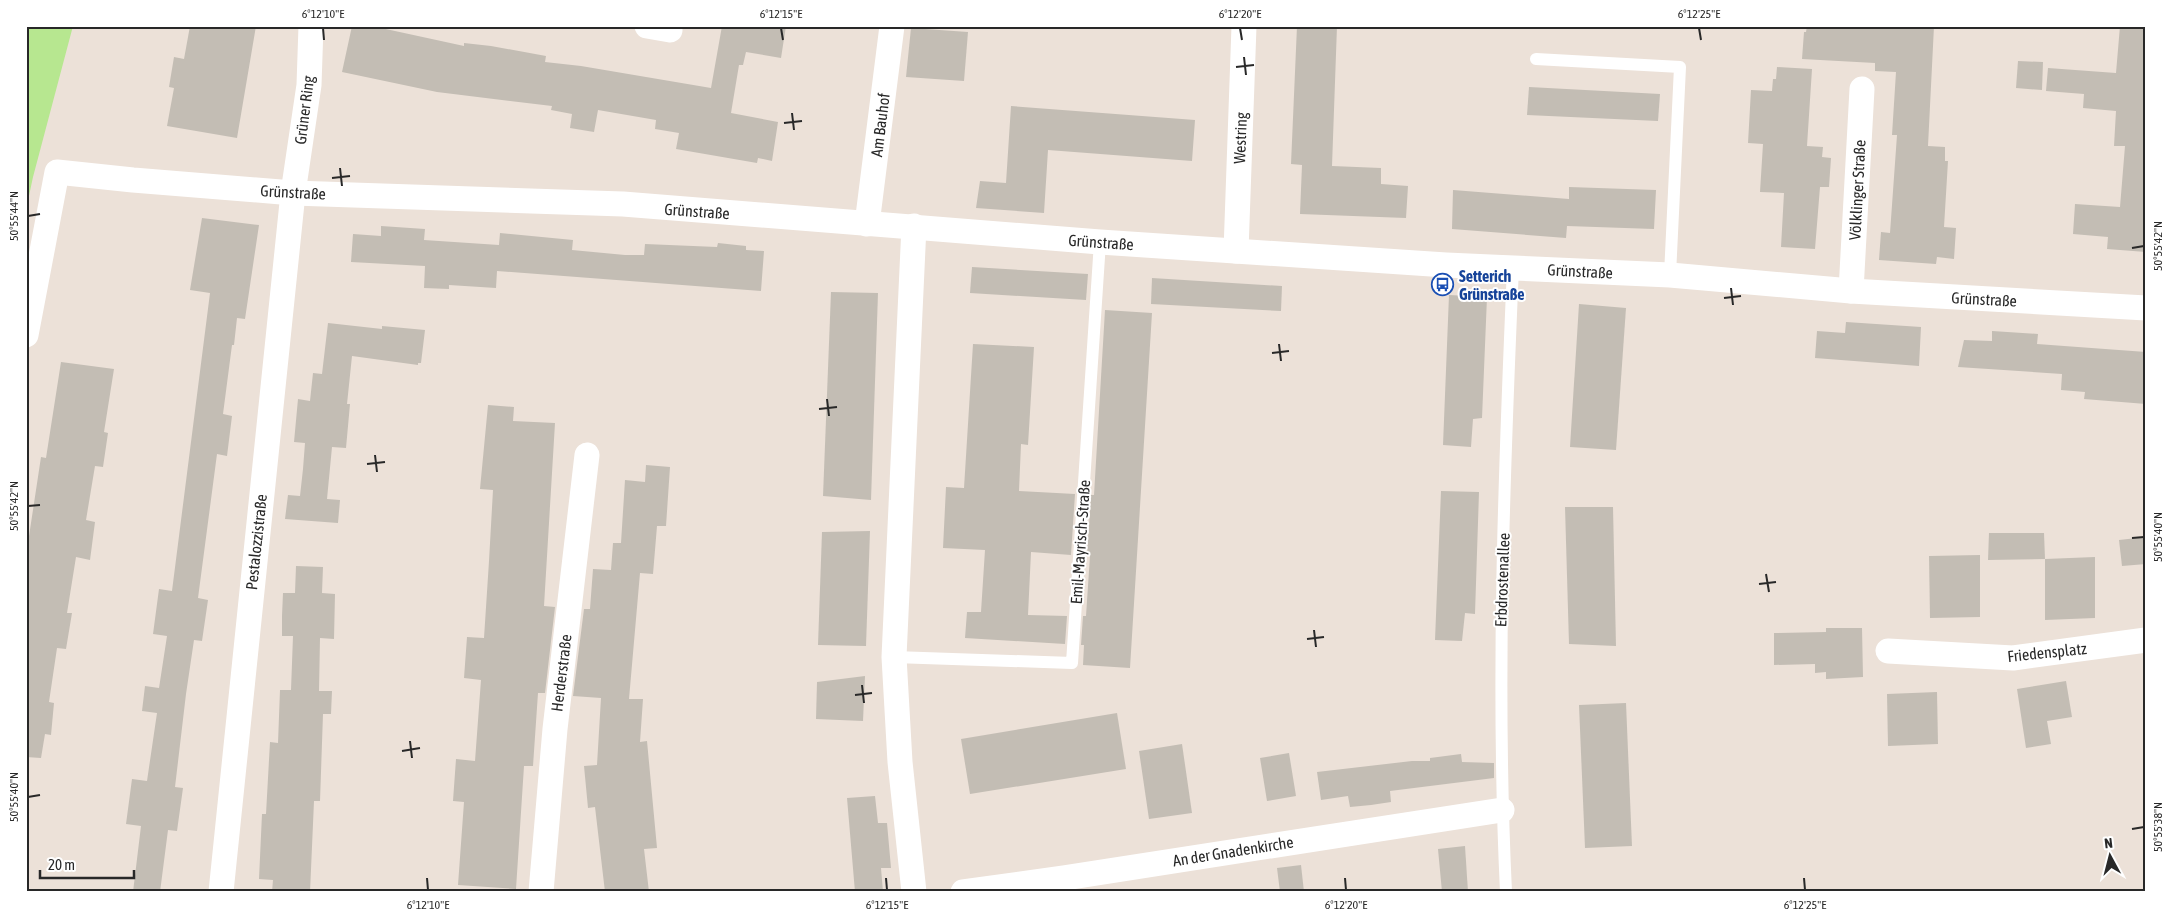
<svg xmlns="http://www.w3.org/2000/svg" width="2172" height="918" font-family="'Asap Condensed',sans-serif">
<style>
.green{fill:#b7e790}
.building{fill:#c3bdb4}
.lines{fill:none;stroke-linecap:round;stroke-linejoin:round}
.service{stroke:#fff;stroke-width:12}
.minor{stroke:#fff;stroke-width:25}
.ticks{fill:none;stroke:#282828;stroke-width:2}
.labels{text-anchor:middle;stroke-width:4;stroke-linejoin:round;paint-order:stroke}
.street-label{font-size:16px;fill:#282828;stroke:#fff}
.transit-label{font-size:16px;font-weight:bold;fill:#164399;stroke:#fff;text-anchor:start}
.neatline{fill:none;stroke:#282828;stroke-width:2}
.ticks-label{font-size:12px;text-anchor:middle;fill:#282828}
</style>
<rect width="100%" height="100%" fill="#ece1d8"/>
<!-- green -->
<path class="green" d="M26,26H73L33,177L26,210Z"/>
<!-- building -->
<g class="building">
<path d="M190,26H256L237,138L167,126L174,88L169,87L174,57L184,59Z"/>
<path d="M352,26H372L464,46V43L491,46L546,56L545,62L581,66L711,88L722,26H786L781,58L746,52L743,65H739L731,113L778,122L772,161L758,158L757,163L676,149L679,133L655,129L656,120L598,110L594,132L570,128L572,114L551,110L552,106L437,92L342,72Z"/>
<path d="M1297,26H1337L1332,166L1381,168V184L1408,186L1406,218L1300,214L1302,165L1291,164Z"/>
<path d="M1807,26H1934L1928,146L1945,147V161H1948L1944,227L1956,228L1954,259L1937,257L1936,264L1879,260L1881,232L1890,233L1897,135H1892L1896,72L1875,71V63L1802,59L1804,32H1806Z"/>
<path d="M2120,26H2146V252L2107,249L2108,237L2073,234L2075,204L2120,207L2125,146H2114L2116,111L2083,108L2084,94L2046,91L2048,68L2116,73Z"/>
<path d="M911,28L968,32L964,81L906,77Z"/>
<path d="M2018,61L2043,62L2042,90L2016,88Z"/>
<path d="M1777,67L1812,69L1807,146L1823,147L1822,157L1831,158L1829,187H1820L1815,249L1781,247L1784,193L1760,192L1763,144L1748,143L1751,90L1772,91L1773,79H1776Z"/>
<path d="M1529,87L1660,94L1658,121L1527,115Z"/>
<path d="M1011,106L1195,120L1192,161L1048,150L1044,213L976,208L980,181L1006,183Z"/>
<path d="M1569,187L1656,190L1654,229L1567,226L1566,238L1452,229L1453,190L1569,199Z"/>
<path d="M202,218L259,225L245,319L237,318L234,345H232L223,414L232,416L227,456L217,454L198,598L208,600L202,641L194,640L186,694L175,787L183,788L177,831L168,830L160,892H133L141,826L126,824L132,779L147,781L157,713L142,711L145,686L159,688L167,636L153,634L159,589L172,591L210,293L190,290Z"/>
<path d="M381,226L425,229L424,240L499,245L500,233L573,240L572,250L625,255H644L645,244L717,247L718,243L746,246V250L764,251L761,291L497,271L496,288L449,285V289L424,288L425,266L351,262L353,234L381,236Z"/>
<path d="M972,267L1088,274L1086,300L970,293Z"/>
<path d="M1152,278L1282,286L1281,311L1151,304Z"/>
<path d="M831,292L878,293L871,500L823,496Z"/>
<path d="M1449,295L1487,297L1482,418L1473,419L1471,447L1443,445Z"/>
<path d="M1579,304L1626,308L1616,450L1570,447Z"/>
<path d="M1105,310L1152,313L1130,668L1083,665L1084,645H1081L1083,616H1086L1090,556H1087L1091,495H1094Z"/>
<path d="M1846,322L1921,327L1919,366L1815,358L1817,331L1845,333Z"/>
<path d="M328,323L382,329V326L425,330L421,363H418V365L352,356L347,404H350L346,448L332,447L327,499L340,500L338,523L285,519L288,495L300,496L303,469L305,443L294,442L298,399L310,401L313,373L322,374Z"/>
<path d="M1992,331L2038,334L2037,344L2146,352V404L2084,399L2085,392L2061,390L2062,374L1958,367L1964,340L1992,341Z"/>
<path d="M973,344L1034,347L1028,445L1021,444L1019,491L1075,494L1071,555L1031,552L1028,615L1067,616L1065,644L965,638L967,612H981L985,550L943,548L946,487L964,488Z"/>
<path d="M61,362L114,369L104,432L108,433L103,467L95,466L86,520L95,522L90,560L76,557L67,613H72L66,649L57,648L49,702L54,703L51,735L45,734L41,758L26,757V556L41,457L46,458Z"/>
<path d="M488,405L514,407L513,421L555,423L544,606L555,607L545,693H538L533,766H524L516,889L458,885L464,802L453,801L456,759L475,761L481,680L464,678L467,637L484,638L489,561L493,490L480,489Z"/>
<path d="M646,465L670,467L666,526H657L653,574L640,573L629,699H643L640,742L647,741L657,848L644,849L649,892H605L595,807L588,808L584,766L597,765L601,698L573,696L584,609H590L593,569L611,570L613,543H621L625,480L645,482Z"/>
<path d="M1441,491L1479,492L1475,614L1465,613L1462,641L1435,640Z"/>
<path d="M1565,507H1613L1616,646L1569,644Z"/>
<path d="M870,531L866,646L818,645L822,532Z"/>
<path d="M1989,533H2044L2045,559L1988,560Z"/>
<path d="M2146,537V564L2122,566L2119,540Z"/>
<path d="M1980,555V617L1930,618L1929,556Z"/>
<path d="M2095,557V618L2045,620V559Z"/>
<path d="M296,566L323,567L322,593L335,594L334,639L320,638L319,691H332L331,714H323L320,801H314L310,892H272L273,880L259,879L262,814H266L270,742L278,743L280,690H291L293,636H282V616L283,593H295Z"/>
<path d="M1826,628H1862L1863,677L1826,679V672L1815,673V664L1774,665V633L1826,632Z"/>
<path d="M865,676L863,721L816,719L817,682Z"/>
<path d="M2066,681L2072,717L2047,721L2051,744L2026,748L2017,689Z"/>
<path d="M1937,692L1938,744L1888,746L1887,694Z"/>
<path d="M1626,703L1632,846L1585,848L1579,705Z"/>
<path d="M1117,713L1126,769L970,794L961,739Z"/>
<path d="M1182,744L1192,813L1149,819L1139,751Z"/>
<path d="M1289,753L1296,796L1267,801L1260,758Z"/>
<path d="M1461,754L1462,762L1494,763V778L1390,791L1391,802L1371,805L1350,807L1348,796L1321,800L1317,772L1412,761H1430V758Z"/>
<path d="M875,796L878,823H887L891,868H881L883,892H855L847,798Z"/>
<path d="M1465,846L1468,892H1442L1438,849Z"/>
<path d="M1301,865L1304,892H1280L1277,868Z"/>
</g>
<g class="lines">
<!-- service -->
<g class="service">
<path d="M1536,59L1680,67L1670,275"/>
<path d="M894,657L1072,663L1100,242"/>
<path d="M1506,892C1496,684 1504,475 1513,267"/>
</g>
<!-- minor -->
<g class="minor">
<path d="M647,26L670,30V26"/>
<path d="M867,224L892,26"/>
<path d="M1236,251L1244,26"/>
<path d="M1851,291L1862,89"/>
<path d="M26,335L57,172L133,180L293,193L623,204L1100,242L1446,265L1670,275L1851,291L2146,308"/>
<path d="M1888,651L2013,658L2146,640"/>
<path d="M221,892L293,193L309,85L311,26"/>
<path d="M541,892L555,729L587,455"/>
<path d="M914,892L900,762L894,657L914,226"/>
<path d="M963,892L1064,878L1502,810"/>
</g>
</g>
<!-- ticks -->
<path class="ticks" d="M323,28L324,40M781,28L783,40M1240,28L1242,40M1699,28L1701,40M1244,57L1246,75M1236,67L1254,65M792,113L794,130M784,123L802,121M340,168L342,186M332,178L350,176M28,216L40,214M2132,248L2144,246M1731,288L1733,305M1724,298L1741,296M1279,344L1281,361M1272,353L1289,351M827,399L829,416M819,409L837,407M375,455L377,472M367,464L385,462M28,506L40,505M2132,538L2144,537M1766,574L1769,592M1759,584L1776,582M1314,630L1316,647M1307,639L1324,637M862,685L864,703M855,695L872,693M410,741L412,758M402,751L420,748M28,797L40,795M2132,829L2144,827M427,878L428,890M886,878L887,890M1345,878L1346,890M1804,878L1805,890"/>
<!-- icons -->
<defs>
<symbol id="bus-ring" viewBox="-11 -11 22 22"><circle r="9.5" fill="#fff" stroke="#1a4fb4" stroke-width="1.5"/><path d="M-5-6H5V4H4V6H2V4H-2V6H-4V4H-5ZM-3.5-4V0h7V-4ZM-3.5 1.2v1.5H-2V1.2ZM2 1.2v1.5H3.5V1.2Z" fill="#1a4fb4"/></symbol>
</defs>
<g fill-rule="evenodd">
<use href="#bus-ring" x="1430" y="272" width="25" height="25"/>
</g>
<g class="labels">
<!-- street labels -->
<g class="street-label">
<text transform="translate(304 110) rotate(-83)" y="6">Grüner Ring</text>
<text transform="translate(880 125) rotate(-83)" y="6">Am Bauhof</text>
<text transform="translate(1240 138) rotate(-88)" y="6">Westring</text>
<text transform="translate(1857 190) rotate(-87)" y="6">Völklinger Straße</text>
<text transform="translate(293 192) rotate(3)" y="6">Grünstraße</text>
<text transform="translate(697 211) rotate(4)" y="6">Grünstraße</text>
<text transform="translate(1101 242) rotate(4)" y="6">Grünstraße</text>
<text transform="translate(1580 271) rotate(3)" y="6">Grünstraße</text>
<text transform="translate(1984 299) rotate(3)" y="6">Grünstraße</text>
<text transform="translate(256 542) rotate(-84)" y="6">Pestalozzistraße</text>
<text transform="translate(1080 542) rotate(-86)" y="6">Emil-Mayrisch-Straße</text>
<text transform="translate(1502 580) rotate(-88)" y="6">Erbdrostenallee</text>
<text transform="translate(2047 652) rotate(-6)" y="6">Friedensplatz</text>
<text transform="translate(561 673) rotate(-83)" y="6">Herderstraße</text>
<text transform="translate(1233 851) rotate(-9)" y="6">An der Gnadenkirche</text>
</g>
<!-- transit labels -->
<g class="transit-label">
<text x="1459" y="282">Setterich<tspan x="1459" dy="18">Grünstraße</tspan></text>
</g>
</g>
<!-- border -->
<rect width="2172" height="918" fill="none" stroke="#ffffff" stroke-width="55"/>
<!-- north arrow -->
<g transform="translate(2110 856) rotate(353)" stroke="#ffffff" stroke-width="4" paint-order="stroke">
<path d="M0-4L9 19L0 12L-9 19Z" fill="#282828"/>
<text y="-8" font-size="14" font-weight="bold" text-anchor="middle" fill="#282828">N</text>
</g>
<!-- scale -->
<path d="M40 870v8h94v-8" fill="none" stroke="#282828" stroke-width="2.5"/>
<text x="48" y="870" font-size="15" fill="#282828" stroke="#ffffff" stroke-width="4" paint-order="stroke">20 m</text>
<rect x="28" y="28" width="2116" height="862" class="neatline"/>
<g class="ticks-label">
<text x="323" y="18">6°12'10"E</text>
<text x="781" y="18">6°12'15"E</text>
<text x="1240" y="18">6°12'20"E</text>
<text x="1699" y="18">6°12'25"E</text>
<text transform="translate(14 216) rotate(-90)" y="4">50°55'44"N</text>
<text transform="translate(2158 246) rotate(-90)" y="4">50°55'42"N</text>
<text transform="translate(14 506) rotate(-90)" y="4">50°55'42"N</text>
<text transform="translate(2158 537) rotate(-90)" y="4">50°55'40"N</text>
<text transform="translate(14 797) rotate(-90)" y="4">50°55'40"N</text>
<text transform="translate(2158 827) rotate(-90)" y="4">50°55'38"N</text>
<text x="428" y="909">6°12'10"E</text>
<text x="887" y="909">6°12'15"E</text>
<text x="1346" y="909">6°12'20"E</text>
<text x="1805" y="909">6°12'25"E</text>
</g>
</svg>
